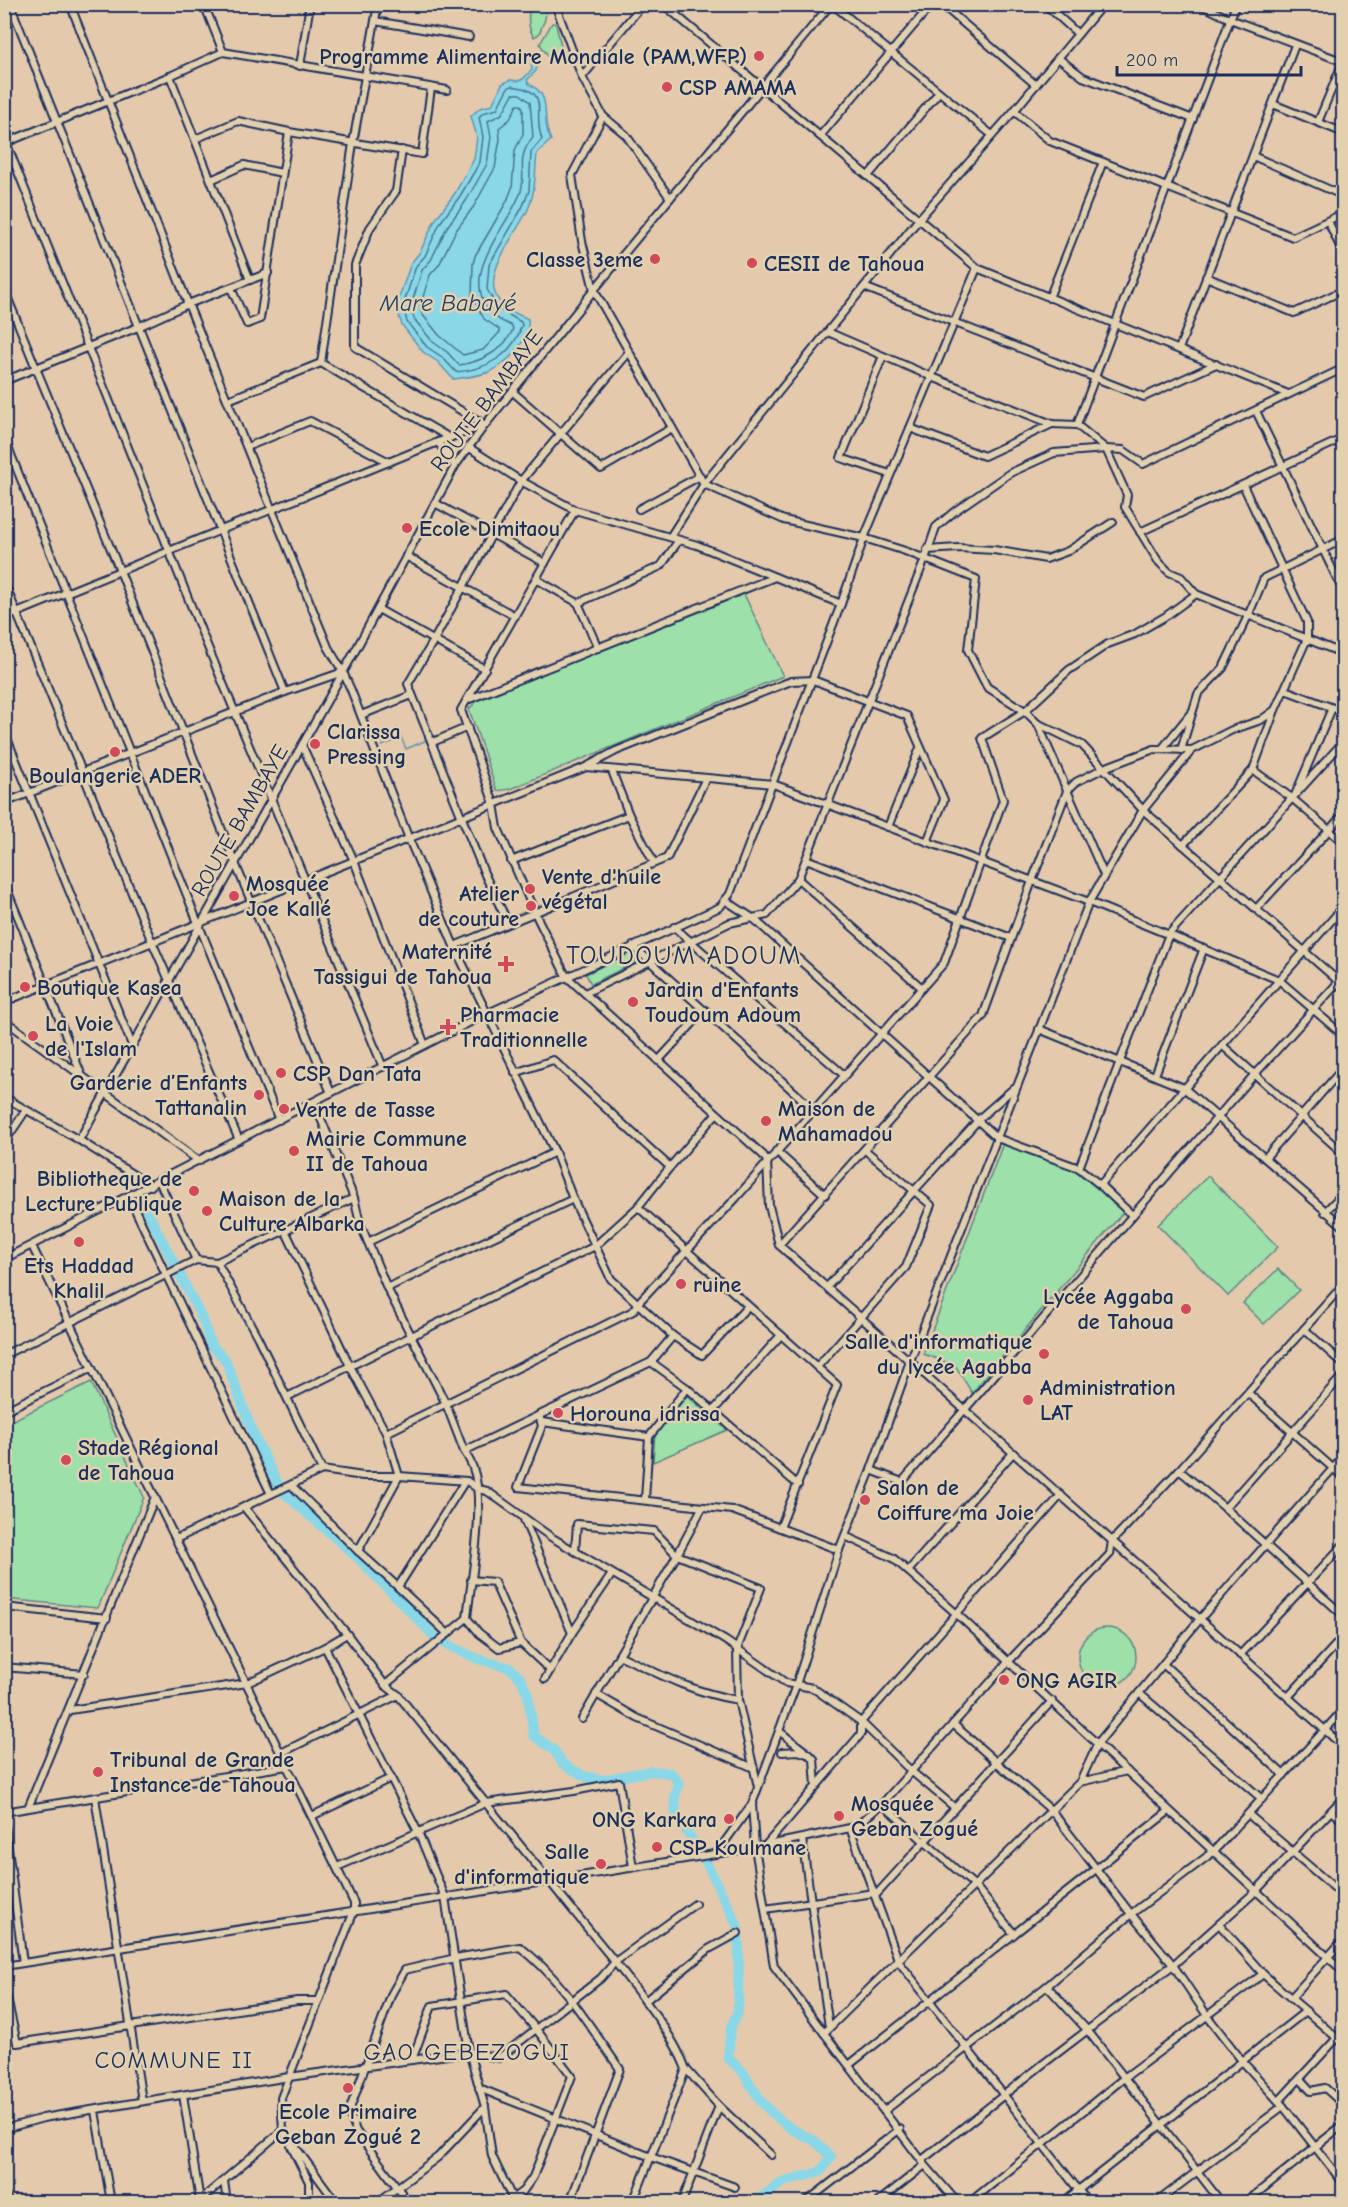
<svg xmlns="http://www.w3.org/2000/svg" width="1348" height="2207" font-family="'Comic Neue',sans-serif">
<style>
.green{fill:#9ee0aa;stroke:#5c8884;stroke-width:1.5}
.water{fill:#8ad8e7;stroke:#5e94b0;stroke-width:1.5}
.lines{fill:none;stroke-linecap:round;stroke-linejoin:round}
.shore{stroke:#477395;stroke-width:1.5}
.stream{stroke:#5e94b0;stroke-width:1.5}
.river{stroke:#8ad8e7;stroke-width:10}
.minor-casing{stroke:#1b2f5e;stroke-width:10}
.minor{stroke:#e3d0ae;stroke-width:6}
.poi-dot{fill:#d1495b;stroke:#e3d0ae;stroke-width:2}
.labels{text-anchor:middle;stroke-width:5;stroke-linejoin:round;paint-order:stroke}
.poi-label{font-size:22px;font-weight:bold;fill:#1b2f5e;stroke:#e3d0ae;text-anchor:start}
.street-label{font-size:22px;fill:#1b2f5e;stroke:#e3d0ae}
.water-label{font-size:24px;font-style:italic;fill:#26406c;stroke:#e3d0ae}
.neighbourhood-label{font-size:24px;letter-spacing:1.5px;fill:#1b2f5e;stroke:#e3d0ae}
.quarter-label{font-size:26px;letter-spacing:1.5px;fill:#1b2f5e;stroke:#e3d0ae}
</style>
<rect width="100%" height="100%" fill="#e4c9ad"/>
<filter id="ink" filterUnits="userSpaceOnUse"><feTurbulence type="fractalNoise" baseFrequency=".0167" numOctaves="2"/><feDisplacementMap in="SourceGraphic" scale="12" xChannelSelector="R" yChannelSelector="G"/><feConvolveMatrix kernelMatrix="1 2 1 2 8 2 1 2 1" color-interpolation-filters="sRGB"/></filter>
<g filter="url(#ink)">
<!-- green -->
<g class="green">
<path d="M530,5H547L545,19L539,34L534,37C527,27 528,16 530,5Z"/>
<path d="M552,23L556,24L564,60L550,59L540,44Z"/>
<path d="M744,594L783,676L510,789L497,791L469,709L478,700Z"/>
<path d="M631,952L636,962L591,984L586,974Z"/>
<path d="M1004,1141L1076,1166L1125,1210L972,1393L955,1365L923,1354Z"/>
<path d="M1208,1176L1278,1247L1228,1296L1158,1225Z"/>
<path d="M1278,1269L1299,1290L1264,1324L1243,1303Z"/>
<path d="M91,1382L144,1497L98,1608L5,1599V1424Z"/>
<path d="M687,1396L727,1430L653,1462L655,1434Z"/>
<circle cx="1107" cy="1657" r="29"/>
</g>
<!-- water -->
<path class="water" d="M531,59L537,65L536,71L527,80L529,84C555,96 539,119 551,140L537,153C535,172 536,189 529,207C519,232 473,281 504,306C510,312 520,315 528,319C531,339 511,359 495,369C484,376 466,377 453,379L438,362L423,352L402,325L396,306L411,263L420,252L435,220L455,193L474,159L477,137L471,116L480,108L492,105L502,84L510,80L518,81L523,79L532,70Z"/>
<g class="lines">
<!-- shore -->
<g class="shore">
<path d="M511,86C554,91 531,112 542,139L531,152L529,191L522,208L489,265L487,289L497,308L521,322L522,325C513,355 486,370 456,372L442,357L427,347L407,322L403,306L416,266L425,256L440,223L460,196L480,162L483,137L479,117L483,113L497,109L507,89Z"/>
<path d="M513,94H520L530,102L533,137C514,160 528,172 520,194C506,230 457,276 492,314C497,320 506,323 512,326L513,329C505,350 481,362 459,365L447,352L433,342L414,319L411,306L422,270L431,260L447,227L466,201L487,164L491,137L488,121L502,114Z"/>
<path d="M517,105H521L523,108V134L515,150L512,188L507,201L475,256L473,264L472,296L484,319L499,329L500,332L483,350L463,355L439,335L422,314L420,306L430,275L439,265L455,232L474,206L495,168L500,139L499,128L510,119Z"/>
</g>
<!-- stream -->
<g class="stream">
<path d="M397,728L406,749L427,740"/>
<path d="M382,746L394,741"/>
</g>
<!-- river -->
<path class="river" d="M143,1203L181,1277L204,1323L211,1345L225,1359L255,1438L281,1490L359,1559L439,1641L478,1659L510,1668L521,1679L528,1695L534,1736L554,1750L563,1764L584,1776L602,1780L651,1771L671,1773L679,1783L675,1797L676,1815L703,1856L737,1924L739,1948L738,2011L731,2027L728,2058L742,2071L761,2101L773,2114L790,2128L815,2141L831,2157L820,2172L785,2181L754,2202"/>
<defs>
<g id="minor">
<path d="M10,4L285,692"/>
<path d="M204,4L223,52"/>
<path d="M378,4L353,143L321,363L450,438"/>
<path d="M555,4L582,77L603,116L626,135L670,198"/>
<path d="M663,4L977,268L1288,394"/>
<path d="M832,4L992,135"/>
<path d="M941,4L1036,85"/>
<path d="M1045,4L1078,34"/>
<path d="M1199,4L1230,19L1344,62"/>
<path d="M375,21L469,37"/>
<path d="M1058,58L1083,77L1193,119"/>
<path d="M300,66L310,4"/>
<path d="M170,76L250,280"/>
<path d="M582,77L643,4"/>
<path d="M1273,104L1344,133"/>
<path d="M1014,111L1050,141L1293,237L1344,213"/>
<path d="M603,116L572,175L582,241L594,290L704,484L784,520L864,538L905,551L976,579L968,650L987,687L1025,711L1037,723L1082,745L1143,810L1344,986"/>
<path d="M1318,122L1343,62"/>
<path d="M820,136L932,4"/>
<path d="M4,137L202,633L383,1067"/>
<path d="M195,139L238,121L289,132L422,154L431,88"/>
<path d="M5,143L170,76L223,52L447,90"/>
<path d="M402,150L396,191L370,228L355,265V347L485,425"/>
<path d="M1253,156L1344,196"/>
<path d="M868,176L939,92"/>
<path d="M211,180L244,165L282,173"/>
<path d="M1328,221L1344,255"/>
<path d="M1206,277L1294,313L1344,290"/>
<path d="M864,287L1144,397L1216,364"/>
<path d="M231,288L247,324L260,319L289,132"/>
<path d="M4,289L36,368L120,571L235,863L331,1093"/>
<path d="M1049,298L1103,162"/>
<path d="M828,332L932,377L1052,424L1077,425L1106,449L1127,495L1125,507L1158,561L1169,572L1181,577L1196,594L1344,654"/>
<path d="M1179,349L1295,45"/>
<path d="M883,356L841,458L890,474"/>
<path d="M4,381L138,327L188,304L268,273"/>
<path d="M513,392L601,469L672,428"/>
<path d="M228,400L321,363"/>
<path d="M1256,411L1344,593"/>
<path d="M1077,425L1236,4"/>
<path d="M910,428L984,456L1052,424"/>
<path d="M4,437L196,918L279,1120"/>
<path d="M438,442L455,466"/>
<path d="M247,447L310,421L389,462"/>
<path d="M468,447L521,481L575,510L697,545L841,604"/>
<path d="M1243,485L1307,622V639L1275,710L1253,770L1293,799L1344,843"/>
<path d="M435,503L545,563"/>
<path d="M639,509L700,476"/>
<path d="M575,510L461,710L494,804L498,828L535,913L566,976L763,1155L767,1161L769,1206L779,1245L1344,1747"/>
<path d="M1140,532L1344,438"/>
<path d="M670,537L704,484L919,219L1014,111L1103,4"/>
<path d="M927,550L958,548L994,550L1046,559L1068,551L1113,522"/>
<path d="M406,556L515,616"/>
<path d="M536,579L578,603L598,648"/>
<path d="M4,582L150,937L239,1140"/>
<path d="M578,603L661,566L679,540"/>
<path d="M378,609L485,669"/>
<path d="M4,618L438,442L485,425"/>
<path d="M343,672L351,690L409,839L454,946L555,1152L573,1199L611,1279L673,1336L651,1362L464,1451C467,1456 471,1462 473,1468C486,1503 471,1579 467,1618L385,1685"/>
<path d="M1285,690L1344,712"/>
<path d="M467,700L775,577"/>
<path d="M361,715L412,695"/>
<path d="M1038,724L1104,875"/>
<path d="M4,731L132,1045"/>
<path d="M433,742L468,727"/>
<path d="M302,745L354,861L425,1045"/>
<path d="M1162,749L1191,713"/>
<path d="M1181,750L1198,694L1223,668L1248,616L1264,578L1344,539"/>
<path d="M586,767L616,751L791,681L813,680L907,716L944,800L927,842"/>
<path d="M612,771L629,815L654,863"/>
<path d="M1296,793L1332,708"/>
<path d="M4,803L285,692L343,672L328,647L188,304L70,4"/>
<path d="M888,827L920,748"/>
<path d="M1183,845L1253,770"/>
<path d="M806,859L1011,938"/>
<path d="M511,861L629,815"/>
<path d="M798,879L922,988"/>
<path d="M4,882L82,1076L199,1161"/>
<path d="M725,900L754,919L997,1138L1079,1168L1100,1185L1132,1215"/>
<path d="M1256,909L1344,814"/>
<path d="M508,923L485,875L408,684L434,640L521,481L629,352"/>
<path d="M674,927L844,1075"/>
<path d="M454,946L667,858L706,778"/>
<path d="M633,946L813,1109"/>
<path d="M585,993L729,923L767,915L798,879L925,559L936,527L955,511L1010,473L1054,453L1106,449L1123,450L1143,464L1344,368"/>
<path d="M4,1002L586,767L773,784L1089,902L1279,980L1344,1036"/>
<path d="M4,1020L82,1076"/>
<path d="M1039,1029L1184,1088L1344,1227"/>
<path d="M1222,1045L1344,1154"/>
<path d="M658,1061L705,1010"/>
<path d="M515,1073L553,1060L670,1167"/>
<path d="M1155,1075L1204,948"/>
<path d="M4,1097L79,1140L151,1186"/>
<path d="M314,1102L354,1198L360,1223L387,1288L446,1404L464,1451"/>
<path d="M79,1140L354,653L455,466L485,425L594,290L831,4"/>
<path d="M4,1143L26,1110"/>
<path d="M776,1151L825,1195"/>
<path d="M1265,1158L1344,1067"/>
<path d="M1079,1168L1169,934L1344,741"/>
<path d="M159,1181L196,1260"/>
<path d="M1100,1185L1344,906"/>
<path d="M129,1197L271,1494"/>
<path d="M638,1207L837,1385L780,1528"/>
<path d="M1325,1212L1344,1192"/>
<path d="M285,1230L350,1366L386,1433L399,1476L358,1551"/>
<path d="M368,1242L555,1152"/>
<path d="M779,1245L983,1016L1032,881L1067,791L1076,782L1104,768L1154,749L1192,750"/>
<path d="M32,1246L354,1903V1911L281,2098L283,2130L336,2202"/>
<path d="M4,1259L486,1014L720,907L730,894L841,604L864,538L977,268"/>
<path d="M217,1262L354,1198"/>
<path d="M827,1287L981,1117L1014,1088"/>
<path d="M387,1288L573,1199"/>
<path d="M1304,1329L1344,1365"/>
<path d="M673,1336L702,1355L748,1306"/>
<path d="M4,1355L196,1260L217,1262L258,1338L322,1470L363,1476H399L467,1481L478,1489L487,1491L551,1537L726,1641L786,1683L813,1688L861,1722L911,1771L954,1807"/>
<path d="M651,1362L687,1388L798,1485"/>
<path d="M817,1367L906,1267L931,1205L865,1150"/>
<path d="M1248,1393L1344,1478"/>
<path d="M287,1397L595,1246L638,1207L670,1167L716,1114"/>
<path d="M4,1411L92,1368"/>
<path d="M713,1411L781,1335"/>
<path d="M539,1415L542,1426L518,1487L732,1510L839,1550"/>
<path d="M542,1422L649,1437"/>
<path d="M386,1433L633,1311L637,1304L736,1198L944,963L1003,800L982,738L1025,711L1069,670L1108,644L1135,634L1166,616L1196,594"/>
<path d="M871,1470L902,1482L1254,1075L1344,976"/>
<path d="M1179,1470L1225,1508L1344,1616"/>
<path d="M291,1485L358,1551L398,1587"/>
<path d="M645,1500L649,1437L687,1388"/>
<path d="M244,1507L347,1634L385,1685L398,1695L615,1962C640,1995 671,2030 686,2069L633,2202"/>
<path d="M1225,1508L1344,1374"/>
<path d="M523,1517L572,1633L545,1679"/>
<path d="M845,1536L893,1558L959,1616L1344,1972"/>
<path d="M176,1539L322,1470"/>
<path d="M575,1551L577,1524L654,1531L677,1555L761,1588L737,1649L738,1700L758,1787"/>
<path d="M908,1571L1013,1453"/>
<path d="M471,1580L494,1582L521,1643L550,1670"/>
<path d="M4,1607L107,1618"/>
<path d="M467,1618L479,1633L499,1648L521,1643"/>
<path d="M572,1633L612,1574"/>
<path d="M448,1634L398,1587L465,1481"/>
<path d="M325,1647L418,1832L445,1897L469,2052L485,2107L492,2156L514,2202"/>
<path d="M619,1655C658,1674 694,1693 738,1700"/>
<path d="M1240,1655L1344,1544"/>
<path d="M1163,1664L1284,1775"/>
<path d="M4,1667L84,1674"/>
<path d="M4,1679L9,1668"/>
<path d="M1139,1693L1262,1799"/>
<path d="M596,1694L637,1718L754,1768"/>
<path d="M1288,1697L1344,1636"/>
<path d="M70,1710L247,1683L325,1647L347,1634"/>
<path d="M582,1719L677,1555L702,1508"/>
<path d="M953,1724L1051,1810L1131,1914L1173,1965L1208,2017L1243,2062L1283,2106L1344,2184"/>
<path d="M779,1731L810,1755L798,1751L782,1752"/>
<path d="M281,1753L398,1695"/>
<path d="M810,1755L814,1759L816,1786"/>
<path d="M1080,1782L1127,1771"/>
<path d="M95,1797L142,2101"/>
<path d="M882,1804L975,1886L1014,1934"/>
<path d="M28,1808L155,1497"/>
<path d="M1331,1811L1344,1822"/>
<path d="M4,1812L287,1766"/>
<path d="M1248,1814L1344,1896"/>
<path d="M312,1816L391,1778"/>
<path d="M4,1817L23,1963"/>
<path d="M850,1828L899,1962L1088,2202"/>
<path d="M802,1839L829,2027"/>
<path d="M765,1846L861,1734V1722L1061,1495"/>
<path d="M716,1854L752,1804"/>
<path d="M337,1867L486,1803L574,1791L619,1782L633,1867"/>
<path d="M875,1896L1052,1701"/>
<path d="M765,1909L874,1893"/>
<path d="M1219,1924L1263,1974L1344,2044"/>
<path d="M4,1966L550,1881L764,1846L850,1828L860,1823L882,1804L1010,1660L1110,1554L1112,1541L1179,1470L1344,1284"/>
<path d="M4,1985L17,2043L297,2001H318"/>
<path d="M1047,1986L1088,2031L1221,2202"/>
<path d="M1291,1998L1344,1939"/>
<path d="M645,2001L709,1949L738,1933"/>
<path d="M824,2033L774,1966L755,1847L752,1804L796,1685L839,1550L871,1470L910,1361L1089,902L1143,810L1192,750L1232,730L1261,720L1275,710"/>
<path d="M412,2060L432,2006L506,1994L536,2029L572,2076L533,2177L523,2191L512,2199"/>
<path d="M849,2065L1169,1811"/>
<path d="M686,2069L719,2106L771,2155"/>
<path d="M1300,2079L1311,2091L1325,2088L1344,2105"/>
<path d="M479,2088L651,2157L735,2187"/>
<path d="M183,2095L200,2201"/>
<path d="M1279,2101L1337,2038"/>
<path d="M95,2111L111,2202"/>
<path d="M884,2111L1047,1986L1131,1914L1213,1852L1344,1709"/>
<path d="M4,2129L43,2118L289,2077L469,2052L499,2058L601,1978L615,1962L695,1904"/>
<path d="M291,2146L309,2182V2202"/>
<path d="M922,2160L1043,2064L1173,1965L1255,1892L1344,1797"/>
<path d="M224,2181L227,2202"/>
<path d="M4,2197L6,2196L8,2202"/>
<path d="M198,2202L283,2130L285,2134"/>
<path d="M378,2202L438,2157L485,2107"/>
<path d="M408,2202L356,2131L351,2117V2106L392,1993L405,1970L455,1958L520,1947C562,1979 590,2027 620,2069L570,2202"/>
<path d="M682,2202L719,2106"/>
<path d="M806,2202L900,2129"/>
<path d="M878,2202L925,2165"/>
<path d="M957,2202L925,2165L824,2033L1080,1782L1098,1743L1200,1619L1344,1456"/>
<path d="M970,2202L1124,2078L1263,1974"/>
<path d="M1063,2202L1306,2011"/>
<path d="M1157,2202L1283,2106"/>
<path d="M1246,2202L1344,2124"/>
</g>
</defs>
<!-- minor casing -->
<use href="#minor" class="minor-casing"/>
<!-- minor -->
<use href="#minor" class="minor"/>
</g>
</g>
<!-- markers -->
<g class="poi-dot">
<circle cx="759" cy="56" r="6"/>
<circle cx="667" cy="87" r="6"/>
<circle cx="655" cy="259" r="6"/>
<circle cx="752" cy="263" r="6"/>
<circle cx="407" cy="528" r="6"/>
<circle cx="315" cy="744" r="6"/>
<circle cx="115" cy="752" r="6"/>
<circle cx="530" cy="889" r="6"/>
<circle cx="234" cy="896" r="6"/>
<circle cx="531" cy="906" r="6"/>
<path d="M503 955h6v6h6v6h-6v6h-6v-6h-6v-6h6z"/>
<circle cx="25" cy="987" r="6"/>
<circle cx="633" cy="1002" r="6"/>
<path d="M445 1018h6v6h6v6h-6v6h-6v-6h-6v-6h6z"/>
<circle cx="33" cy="1036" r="6"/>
<circle cx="281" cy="1073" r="6"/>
<circle cx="259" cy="1095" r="6"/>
<circle cx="284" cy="1109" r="6"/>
<circle cx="766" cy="1121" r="6"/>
<circle cx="294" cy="1151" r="6"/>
<circle cx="194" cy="1191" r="6"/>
<circle cx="207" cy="1211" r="6"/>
<circle cx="79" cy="1242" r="6"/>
<circle cx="681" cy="1284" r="6"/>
<circle cx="1186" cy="1309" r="6"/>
<circle cx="1044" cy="1354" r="6"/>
<circle cx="1028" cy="1400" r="6"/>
<circle cx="558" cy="1413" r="6"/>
<circle cx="66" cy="1460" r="6"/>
<circle cx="865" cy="1500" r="6"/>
<circle cx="1004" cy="1680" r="6"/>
<circle cx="98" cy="1772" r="6"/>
<circle cx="839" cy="1816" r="6"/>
<circle cx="729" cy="1819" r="6"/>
<circle cx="657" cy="1847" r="6"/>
<circle cx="601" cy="1864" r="6"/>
<circle cx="348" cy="2088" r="6"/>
</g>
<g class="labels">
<!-- poi labels -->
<g class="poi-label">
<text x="747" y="64" text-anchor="end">Programme Alimentaire Mondiale (PAM,WFP)</text>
<text x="679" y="95">CSP AMAMA</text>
<text x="643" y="267" text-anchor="end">Classe 3eme</text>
<text x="764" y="271">CESII de Tahoua</text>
<text x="419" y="536">Ecole Dimitaou</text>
<text x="327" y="739">Clarissa<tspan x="327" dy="25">Pressing</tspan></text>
<text x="115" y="783" text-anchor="middle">Boulangerie ADER</text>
<text x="542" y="884">Vente d'huile<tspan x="542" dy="25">végétal</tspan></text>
<text x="246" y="891">Mosquée<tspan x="246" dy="25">Joe Kallé</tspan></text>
<text x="519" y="901" text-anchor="end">Atelier<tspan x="519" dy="25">de couture</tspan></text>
<text x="492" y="959" text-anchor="end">Maternité<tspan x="492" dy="25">Tassigui de Tahoua</tspan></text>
<text x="37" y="995">Boutique Kasea</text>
<text x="645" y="997">Jardin d'Enfants<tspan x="645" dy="25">Toudoum Adoum</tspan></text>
<text x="460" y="1022">Pharmacie<tspan x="460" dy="25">Traditionnelle</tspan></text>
<text x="45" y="1031">La Voie<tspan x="45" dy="25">de l'Islam</tspan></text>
<text x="293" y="1081">CSP Dan Tata</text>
<text x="247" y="1090" text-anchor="end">Garderie d’Enfants<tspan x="247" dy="25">Tattanalin</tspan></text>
<text x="778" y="1116">Maison de<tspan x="778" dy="25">Mahamadou</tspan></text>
<text x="296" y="1117">Vente de Tasse</text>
<text x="306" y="1146">Mairie Commune<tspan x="306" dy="25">II de Tahoua</tspan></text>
<text x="182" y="1186" text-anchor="end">Bibliotheque de<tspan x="182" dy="25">Lecture Publique</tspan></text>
<text x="219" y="1206">Maison de la<tspan x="219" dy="25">Culture Albarka</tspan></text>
<text x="79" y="1273" text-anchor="middle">Ets Haddad<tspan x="79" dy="25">Khalil</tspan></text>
<text x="693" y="1292">ruine</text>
<text x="1174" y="1304" text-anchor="end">Lycée Aggaba<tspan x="1174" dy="25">de Tahoua</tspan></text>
<text x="1032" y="1349" text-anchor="end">Salle d'informatique<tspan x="1032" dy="25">du lycée Agabba</tspan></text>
<text x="1040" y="1395">Administration<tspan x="1040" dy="25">LAT</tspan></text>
<text x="570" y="1421">Horouna idrissa</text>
<text x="78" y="1455">Stade Régional<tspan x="78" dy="25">de Tahoua</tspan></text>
<text x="877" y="1495">Salon de<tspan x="877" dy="25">Coiffure ma Joie</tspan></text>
<text x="1016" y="1688">ONG AGIR</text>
<text x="110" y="1767">Tribunal de Grande<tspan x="110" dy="25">Instance de Tahoua</tspan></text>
<text x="851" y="1811">Mosquée<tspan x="851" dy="25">Geban Zogué</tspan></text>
<text x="717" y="1827" text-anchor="end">ONG Karkara</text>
<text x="669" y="1855">CSP Koulmane</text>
<text x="589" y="1859" text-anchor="end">Salle<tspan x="589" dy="25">d'informatique</tspan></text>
<text x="348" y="2119" text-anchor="middle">Ecole Primaire<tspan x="348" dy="25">Geban Zogué 2</tspan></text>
</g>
<!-- street labels -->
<g class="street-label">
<text transform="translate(486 400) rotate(-53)" y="8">ROUTE BAMBAYE</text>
<text transform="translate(239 820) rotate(-60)" y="8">ROUTE BAMBAYE</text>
</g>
<!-- water labels -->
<g class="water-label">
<text x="448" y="311">Mare Babayé</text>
</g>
<!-- neighbourhood labels -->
<g class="neighbourhood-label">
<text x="467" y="2060">GAO GEBEZOGUI</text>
<text x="174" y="2068">COMMUNE II</text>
</g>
<!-- quarter labels -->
<g class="quarter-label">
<text x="684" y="964">TOUDOUM ADOUM</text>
</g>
</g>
<!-- margin -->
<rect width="1348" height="2207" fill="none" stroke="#e3d0ae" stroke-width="24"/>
<rect x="12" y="12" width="1324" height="2183" fill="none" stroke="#1b2f5e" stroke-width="2" filter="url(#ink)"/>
<!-- scale -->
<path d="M1117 66v9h184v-9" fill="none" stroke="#1b2f5e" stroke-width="3"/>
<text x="1126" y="66" font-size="18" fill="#1b2f5e" stroke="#e3d0ae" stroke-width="4.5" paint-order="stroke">200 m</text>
</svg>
